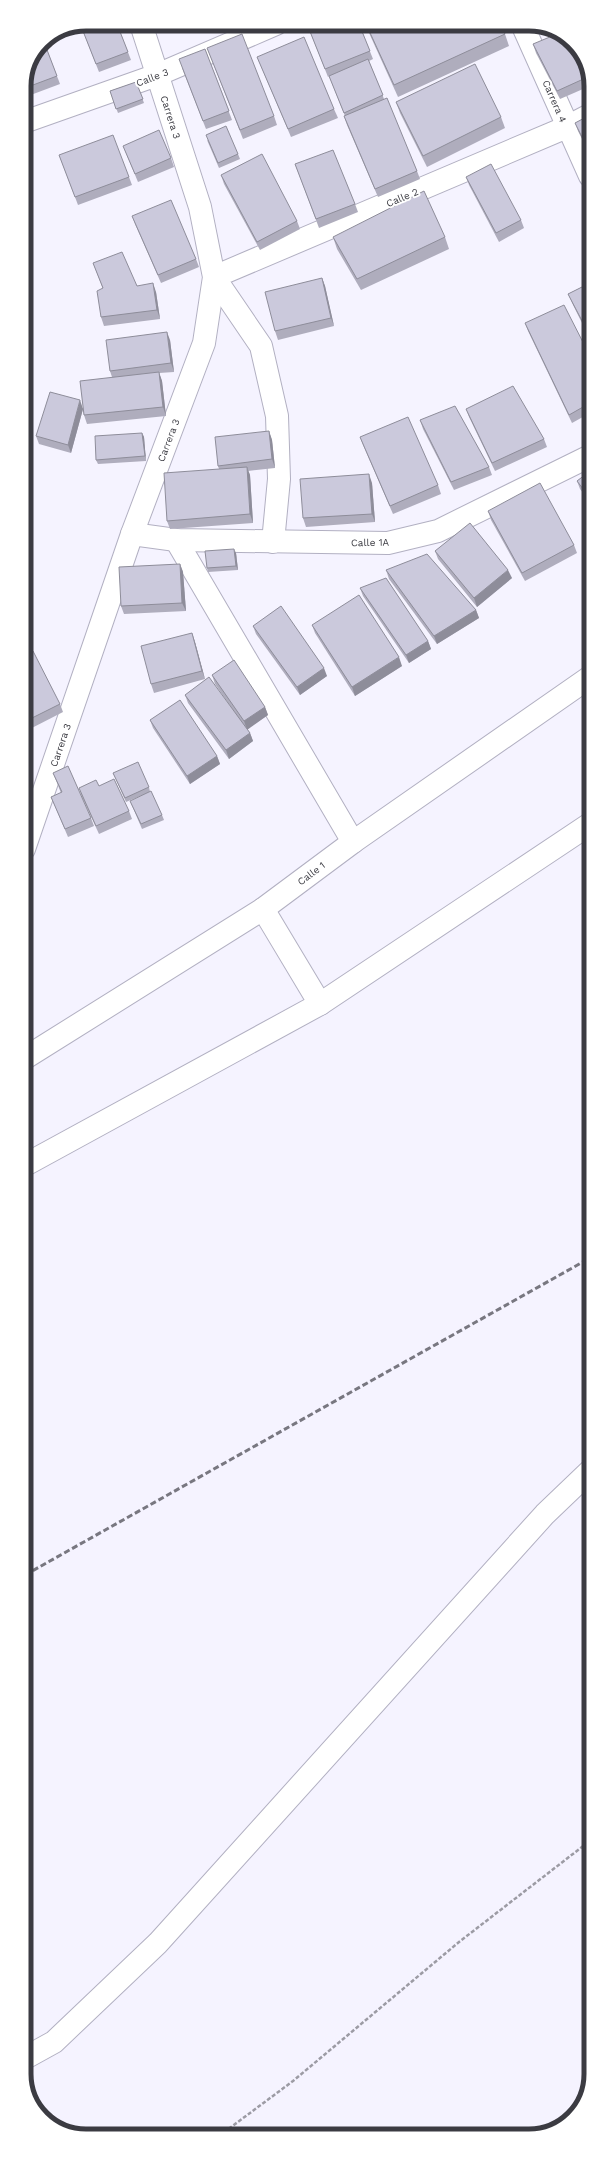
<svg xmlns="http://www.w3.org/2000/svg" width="615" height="2160" font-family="'Work Sans',sans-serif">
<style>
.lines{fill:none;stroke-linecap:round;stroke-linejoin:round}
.minor-casing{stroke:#b2b0c2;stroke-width:24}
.path{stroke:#9c9ba4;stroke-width:2.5;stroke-dasharray:4 2;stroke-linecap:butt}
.minor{stroke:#fff;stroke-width:22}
.rail{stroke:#787780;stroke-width:3;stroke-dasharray:6 3;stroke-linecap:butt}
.wall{fill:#afadbd}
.shaded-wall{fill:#8e8d9a}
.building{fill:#cbc9dc;stroke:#8e8d9a}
.labels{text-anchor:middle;stroke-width:4;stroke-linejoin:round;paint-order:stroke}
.street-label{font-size:10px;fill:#3b3b42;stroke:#fff}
.rim{fill:none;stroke:#3b3b42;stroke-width:5}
</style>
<rect width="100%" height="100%" fill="#f5f3ff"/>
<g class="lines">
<defs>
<g id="minor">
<path d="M522,24L590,176"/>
<path d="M24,122L157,75L276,24"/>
<path d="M132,534L176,540L388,543L438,531L590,456"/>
<path d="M176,540L353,842"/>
<path d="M273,542L279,479L277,416L261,346L214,277L567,127L590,115"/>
<path d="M24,849L132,534L204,343L214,277L200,207L141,24"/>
<path d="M263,909L320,1004"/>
<path d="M25,1058L263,909L353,842L590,677"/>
<path d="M25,1165L320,1004L590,824"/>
<path d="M25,2058L54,2042L158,1943L545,1514L591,1470"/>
</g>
</defs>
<!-- minor casing -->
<use href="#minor" class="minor-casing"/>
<!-- path -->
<path class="path" d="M219,2136L293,2081L459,1942L591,1840"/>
<!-- minor -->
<use href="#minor" class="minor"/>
<!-- rail -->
<path class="rail" d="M25,1575L590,1258"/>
</g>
<!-- wall -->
<g class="wall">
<path d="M117,24L131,60L99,72L81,26Z"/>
<path d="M307,24H359L373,59L369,61L384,99L417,171L420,179L378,197L347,125L344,116H345L329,76L328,77Z"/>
<path d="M365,24H500L505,34L509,46L398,97Z"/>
<path d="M44,42L60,84L28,96L24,87Z"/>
<path d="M533,44L590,74V86L560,99L536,53Z"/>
<path d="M207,48L274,116L277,125L243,139Z"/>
<path d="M205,49L232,120L206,129L182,68Z"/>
<path d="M257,57L334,109L338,118L291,137Z"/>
<path d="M136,82L144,103L118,113L110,91Z"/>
<path d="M396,102L501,117L505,128L427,167L400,113Z"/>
<path d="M590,115V155L578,131L575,123Z"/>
<path d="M207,140L238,154L240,159L219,168Z"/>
<path d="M123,146L171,158L174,167L138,182Z"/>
<path d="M59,155L129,177L132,185L78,205Z"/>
<path d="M295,164L355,204L358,212L319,228Z"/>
<path d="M221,175L297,221L300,229L260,250L224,184Z"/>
<path d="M466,177L521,220L524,228L499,242L469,185Z"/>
<path d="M132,216L196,259L199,267L161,283L135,224Z"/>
<path d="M333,237H445L449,249L361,290L337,249Z"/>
<path d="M93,263L137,286L156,292L160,319L104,326L101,317L103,289Z"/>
<path d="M322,278L325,286L334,326L278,340L275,331Z"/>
<path d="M590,283V339L573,305L568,294Z"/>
<path d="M525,323L590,356V413L572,423L528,331Z"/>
<path d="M170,340L174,372L159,373L162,381L166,416L87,424L84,415L83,409L71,453L39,444L36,436L83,408L112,377L110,371Z"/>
<path d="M466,409L544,439L547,447L495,471L469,417Z"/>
<path d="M420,420L489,467L492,475L454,490L423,429Z"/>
<path d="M269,431L272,440L275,468L248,471L250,475L253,523L170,529L167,521L219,469L218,466Z"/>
<path d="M142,433L144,437L146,461L98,464L96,460Z"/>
<path d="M360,437L438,485L441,494L393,514L363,445Z"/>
<path d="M590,471V502L580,489L577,481Z"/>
<path d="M372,483L375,522L306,527L303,518Z"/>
<path d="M488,511L574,545L577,553L525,581L491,520Z"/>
<path d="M435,551L512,578L477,607L438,559Z"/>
<path d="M236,553L238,570L208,572L207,568Z"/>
<path d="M180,564L183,572L186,611L124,614L121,606Z"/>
<path d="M386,570L476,610L479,618L437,644L389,579Z"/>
<path d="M360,588L428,641L431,649L409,663L363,596Z"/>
<path d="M312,625L402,666L355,696L315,633Z"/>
<path d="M253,626L327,676L300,695L256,634Z"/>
<path d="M192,633L195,642L205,679L154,693L151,684Z"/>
<path d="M24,656L60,704L63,712L24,732Z"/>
<path d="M212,675L265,707L268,715L247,729L250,733L253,741L229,759L188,703L185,695L235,713L215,684Z"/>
<path d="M150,720L217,756L220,764L190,784L153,728Z"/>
<path d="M53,773L91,818L94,826L68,837L51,797L61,793Z"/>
<path d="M113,773L149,787L150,792L126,802Z"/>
<path d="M99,786L129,811L132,819L99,834L82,797L79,788Z"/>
<path d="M130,801L162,815L164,820L142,829Z"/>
</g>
<!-- shaded-wall -->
<g class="shaded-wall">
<path d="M322,278L325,286L334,326L331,318Z"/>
<path d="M153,283L156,292L160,319L157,310Z"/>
<path d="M167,332L170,340L174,372L171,363Z"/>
<path d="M159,372L162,381L166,416L163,407Z"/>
<path d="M80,400L83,409L71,453L68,445Z"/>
<path d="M269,431L272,440L275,468L272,459Z"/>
<path d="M142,433L144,437L146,461L145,456Z"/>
<path d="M247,467L250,475L253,523L250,514Z"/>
<path d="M369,474L372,483L375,522L372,514Z"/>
<path d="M234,549L236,553L238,570L236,566Z"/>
<path d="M180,564L183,572L186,611L182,603Z"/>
<path d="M508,570L512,578L477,607L474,598Z"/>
<path d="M476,610L479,618L437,644L434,636Z"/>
<path d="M192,633L195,642L205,679L202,671Z"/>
<path d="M428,641L431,649L409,663L406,655Z"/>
<path d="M399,657L402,666L355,696L352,687Z"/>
<path d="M324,668L327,676L300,695L297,687Z"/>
<path d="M265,707L268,715L247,730L244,721Z"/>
<path d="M250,733L253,741L229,759L226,750Z"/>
<path d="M217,756L220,764L190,784L187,776Z"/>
</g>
<!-- building -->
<g class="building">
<path d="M86,24H117L128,52L96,64L81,26Z"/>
<path d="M307,24H359L370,51L325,69Z"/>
<path d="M366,24H500L505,34L394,85Z"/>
<path d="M242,34L274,116L240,130L207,48Z"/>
<path d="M557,34L570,40L590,74V76L557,91L533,44Z"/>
<path d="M304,37L334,109L288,129L257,57Z"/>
<path d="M42,42H44L57,76L25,88L24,86Z"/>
<path d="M205,49L229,111L203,121L179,59Z"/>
<path d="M368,59L383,95L344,113L329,76Z"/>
<path d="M475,64L501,117L423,156L396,102Z"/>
<path d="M136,82L143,99L116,109L110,91Z"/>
<path d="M387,98L417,171L375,189L344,116Z"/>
<path d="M590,115V153L575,123Z"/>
<path d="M226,126L238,154L218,163L206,135Z"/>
<path d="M159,130L171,158L135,174L123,146Z"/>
<path d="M113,135L129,177L75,197L59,155Z"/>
<path d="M333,150L355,204L316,219L295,164Z"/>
<path d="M262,154L297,221L257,242L221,175Z"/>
<path d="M491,164L521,220L496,233L466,177Z"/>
<path d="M424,191L445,237L357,279L333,237Z"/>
<path d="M171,200L196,259L158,275L132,216Z"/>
<path d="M122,252L137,286L153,283L157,310L101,317L97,291L103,288L93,263Z"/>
<path d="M322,278L331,318L275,331L265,292Z"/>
<path d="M590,283V336L568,294Z"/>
<path d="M564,305L590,356V403L569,415L525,323Z"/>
<path d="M167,332L171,363L110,371L106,340Z"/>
<path d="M159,372L163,407L84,415L80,381Z"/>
<path d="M513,386L544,439L492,463L466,409Z"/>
<path d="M50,392L80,400L68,445L36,436Z"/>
<path d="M455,406L489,467L451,482L420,420Z"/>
<path d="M408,417L438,485L390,506L360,437Z"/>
<path d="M269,431L272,459L218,466L215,437Z"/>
<path d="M142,433L145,456L96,460L95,436Z"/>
<path d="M247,467L250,514L167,521L164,473Z"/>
<path d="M590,471V498L577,481Z"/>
<path d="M369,474L372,514L303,518L300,479Z"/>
<path d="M540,483L574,545L522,573L488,511Z"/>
<path d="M470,523L508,570L474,598L435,551Z"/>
<path d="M234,549L236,566L207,568L205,551Z"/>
<path d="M427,554L476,610L434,636L386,570Z"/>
<path d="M180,564L182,603L121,606L119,567Z"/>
<path d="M386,578L428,641L406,655L360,588Z"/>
<path d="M359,595L399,657L352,687L312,625Z"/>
<path d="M281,606L324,668L297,687L253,626Z"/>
<path d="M192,633L202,671L151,684L141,646Z"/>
<path d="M33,651L60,704L24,722V656Z"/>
<path d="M234,660L265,707L244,721L212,675Z"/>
<path d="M209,677L250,733L226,750L185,695Z"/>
<path d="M180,700L217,756L187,776L150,720Z"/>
<path d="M138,762L149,787L125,798L113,773Z"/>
<path d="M68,766L91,818L65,829L51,797L62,792L53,773Z"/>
<path d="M114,779L129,811L96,826L79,788L96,780L99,786Z"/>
<path d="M151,791L162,815L141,824L130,801Z"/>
</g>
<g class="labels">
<!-- street labels -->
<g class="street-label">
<text transform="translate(152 77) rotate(-21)" y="4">Calle 3</text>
<text transform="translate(555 101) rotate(66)" y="4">Carrera 4</text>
<text transform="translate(171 117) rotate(72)" y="4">Carrera 3</text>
<text transform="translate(402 197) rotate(-23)" y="4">Calle 2</text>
<text transform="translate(168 440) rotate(-69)" y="4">Carrera 3</text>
<text transform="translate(370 542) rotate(-1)" y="4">Calle 1A</text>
<text transform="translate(60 745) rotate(-71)" y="4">Carrera 3</text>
<text transform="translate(311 873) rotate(-37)" y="4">Calle 1</text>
</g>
</g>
<!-- crop -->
<path d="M0 0H615V2160H0ZM86 31H529A55 55 0 0 1 584 86V2074A55 55 0 0 1 529 2129H86A55 55 0 0 1 31 2074V86A55 55 0 0 1 86 31Z" fill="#fff" fill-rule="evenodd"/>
<path class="rim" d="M86 31H529A55 55 0 0 1 584 86V2074A55 55 0 0 1 529 2129H86A55 55 0 0 1 31 2074V86A55 55 0 0 1 86 31Z"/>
</svg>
